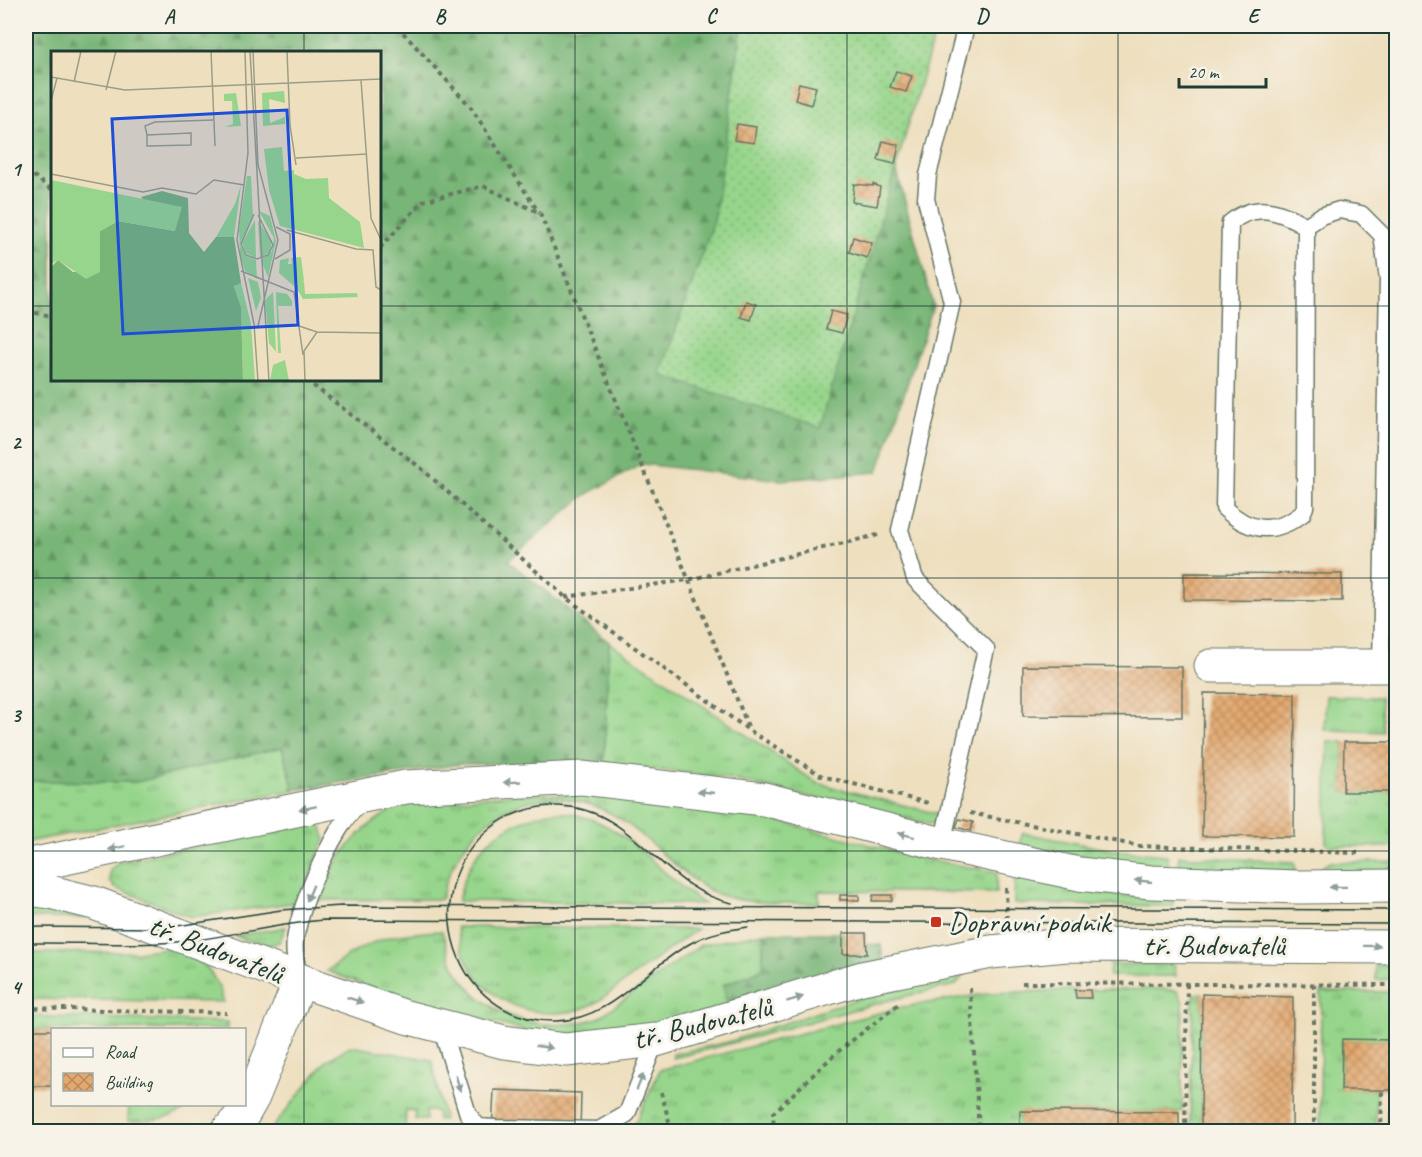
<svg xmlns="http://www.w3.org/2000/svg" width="1422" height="1157" font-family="Caveat,sans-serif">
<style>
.grass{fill:url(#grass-tufts);stroke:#5a8960;stroke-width:1.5}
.forest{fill:url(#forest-firs);stroke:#4c7a56;stroke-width:1.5;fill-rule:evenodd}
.garden{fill:url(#garden-dots);stroke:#5a8960;stroke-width:1.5}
.building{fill:url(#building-cross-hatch)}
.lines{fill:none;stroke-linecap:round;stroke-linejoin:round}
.service-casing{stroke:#677665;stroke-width:19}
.minor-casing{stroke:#677665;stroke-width:35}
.tertiary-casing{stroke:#677665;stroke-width:35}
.path{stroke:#677665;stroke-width:4;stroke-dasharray:4.5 4.5;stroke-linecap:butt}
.service{stroke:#fff;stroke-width:16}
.minor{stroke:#fff;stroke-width:33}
.tertiary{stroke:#fff;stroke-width:33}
.tram{stroke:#1f3d34;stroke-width:1.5}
.oneway{fill:#8f9e9a}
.grid{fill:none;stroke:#1f3d34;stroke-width:1.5;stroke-opacity:0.55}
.poi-dot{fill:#c8321e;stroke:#f7f3e8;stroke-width:2}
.labels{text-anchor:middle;stroke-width:6;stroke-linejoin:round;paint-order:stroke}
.poi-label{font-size:30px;fill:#1f3d34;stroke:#f7f3e8;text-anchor:start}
.street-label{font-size:30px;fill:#1f3d34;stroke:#f7f3e8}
.inset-road{fill:none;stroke:#9b9e87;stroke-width:1.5}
.view{fill:#1d4ed8;fill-opacity:0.15;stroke:#1d4ed8;stroke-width:3}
.inset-edge{fill:none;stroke:#1f3d34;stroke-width:3}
.neatline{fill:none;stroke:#1f3d34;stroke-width:2}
.grid-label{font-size:20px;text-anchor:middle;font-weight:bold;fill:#1f3d34}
</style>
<defs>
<pattern id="grass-tufts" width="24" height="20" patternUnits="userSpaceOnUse" patternTransform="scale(1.5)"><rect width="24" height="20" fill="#96d58b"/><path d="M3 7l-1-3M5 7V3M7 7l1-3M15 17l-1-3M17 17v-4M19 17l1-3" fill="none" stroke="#7aae72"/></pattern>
<pattern id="forest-firs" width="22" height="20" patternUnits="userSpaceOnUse" patternTransform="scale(1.5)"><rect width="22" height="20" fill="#78b677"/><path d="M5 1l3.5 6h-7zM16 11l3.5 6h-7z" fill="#629562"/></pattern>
<pattern id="garden-dots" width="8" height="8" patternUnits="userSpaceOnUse" patternTransform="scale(1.5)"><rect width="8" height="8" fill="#96d58b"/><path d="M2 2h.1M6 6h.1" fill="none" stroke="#7aae72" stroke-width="1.8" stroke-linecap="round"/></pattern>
<pattern id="building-cross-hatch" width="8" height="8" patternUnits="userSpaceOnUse" patternTransform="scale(1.5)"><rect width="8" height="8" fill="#e3a86f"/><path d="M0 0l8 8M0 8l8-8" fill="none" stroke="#b78a5c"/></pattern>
</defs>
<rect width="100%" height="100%" fill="#f7f3e8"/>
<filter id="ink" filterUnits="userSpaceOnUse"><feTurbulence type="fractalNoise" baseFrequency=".0167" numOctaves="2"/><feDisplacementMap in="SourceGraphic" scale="12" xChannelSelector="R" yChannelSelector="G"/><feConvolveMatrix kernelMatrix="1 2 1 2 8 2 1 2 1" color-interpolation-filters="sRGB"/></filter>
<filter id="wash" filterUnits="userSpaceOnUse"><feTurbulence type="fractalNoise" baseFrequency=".008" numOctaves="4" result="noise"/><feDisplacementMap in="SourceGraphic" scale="24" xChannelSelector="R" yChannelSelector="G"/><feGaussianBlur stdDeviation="1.35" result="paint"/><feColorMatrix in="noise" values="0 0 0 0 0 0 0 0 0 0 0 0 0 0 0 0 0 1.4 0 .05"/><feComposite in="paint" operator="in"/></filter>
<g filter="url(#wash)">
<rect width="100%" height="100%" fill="#eedfbf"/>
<!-- grass -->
<g class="grass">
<path d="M609,642L817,783L934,813L941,818L943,827L726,778L604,763Z"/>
<path d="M1326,696L1380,697L1383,732L1324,730Z"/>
<rect x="1391" y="697" width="5" height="35"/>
<path d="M1328,741L1344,742L1343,792H1396V847L1330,846L1326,843Z"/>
<path d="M282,747L294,790L26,842V781L136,782Z"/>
<path d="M519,794C577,794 635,796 693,805C769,816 842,838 916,857C942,863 970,867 997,872L996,893L819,891V903C789,903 737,905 711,891C679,874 655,843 626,823C548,768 462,810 441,899L316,900C339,854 356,828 403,804Z"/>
<path d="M549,812C619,810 651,869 704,904L458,901C470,848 496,826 549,812Z"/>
<path d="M314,823L322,827L325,839L299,902L191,917L115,888L109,880L110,870L119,862Z"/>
<path d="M1023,833L1112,850L1165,855L1168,857V867L1106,862L1019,844Z"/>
<path d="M1179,856L1294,862L1296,872L1178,868Z"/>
<path d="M1331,862H1396V873H1321L1323,866Z"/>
<path d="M1015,877L1085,891L1173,901V906L1014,904Z"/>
<path d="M26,904L86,918H26Z"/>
<path d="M286,927L279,942L268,946L235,936Z"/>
<path d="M457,927L697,929L597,1002C554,1026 495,1010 470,967C462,955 459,941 457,927Z"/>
<path d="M442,931C446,944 449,958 456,970C486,1019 545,1035 598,1018L701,945L763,933L764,969L724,985L729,1008L622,1033L538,1034L401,999L327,971C368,939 391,933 442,931Z"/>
<path d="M173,947C201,957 216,973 224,1002L26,999V953L138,952Z"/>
<path d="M1110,964H1174L1176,976H1109Z"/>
<path d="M1375,965L1396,966V979L1376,980Z"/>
<path d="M964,974L956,985C860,1004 768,1036 673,1058V1054L728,1042L872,994Z"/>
<path d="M1163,989L1178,991L1183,1003L1182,1110L1179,1112H1020V1132H631L660,1070L902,1007L991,993L1075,990L1076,998H1090V990Z"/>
<path d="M1321,992H1396V1040H1342L1341,1089L1376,1090V1131H1324L1320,1122Z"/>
<path d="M1193,994H1202L1201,1131H1190Z"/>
<path d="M26,1016L228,1022V1029L26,1030Z"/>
<path d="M350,1046L432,1060L444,1120H437V1111H426V1120H415V1111L406,1110L405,1131H270L326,1061Z"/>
<path d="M1388,1090H1396V1131H1387Z"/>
<path d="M129,1105V1104L193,1105C171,1120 154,1121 128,1121Z"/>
</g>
<!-- forest -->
<g class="forest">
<path d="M26,26H742L714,221L660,374L895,164L933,306L878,472L781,480L642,464L584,496L508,561L609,642L604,763L461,764L294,790L282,747L136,782L26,781ZM52,52H380V380H52Z"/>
<path d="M763,933H843L844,954H866V944L881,945L883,960L729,1008L723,985L763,969Z"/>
</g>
<!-- garden -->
<path class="garden" d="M742,26H937L820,428L660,375L714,221Z"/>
<g id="blocks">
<!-- building -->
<g class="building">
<path d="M896,71L912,76L906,92L890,87Z"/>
<path d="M799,83L816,87L811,105L795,100Z"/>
<path d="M737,124L756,127L754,143L734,140Z"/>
<path d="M883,141L899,145L895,164L878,160Z"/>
<path d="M854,184L873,186V184L880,187L877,206L852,202Z"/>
<path d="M853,237L872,243L867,258L849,252Z"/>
<path d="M746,301L756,304L751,320L741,317Z"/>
<path d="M831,311L847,315L842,333L826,329Z"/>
<path d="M1184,573L1342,574V601L1184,600Z"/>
<path d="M1023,666L1182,667V717L1023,716Z"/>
<path d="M1204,693L1295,694L1294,837L1202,836Z"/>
<path d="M1344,742H1396V792H1343Z"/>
<path d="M959,819L973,822L971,831L956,827Z"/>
<rect x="840" y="895" width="19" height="5"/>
<path d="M873,895H892V901H872Z"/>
<path d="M843,933H866L867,954H843Z"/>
<path d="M1075,990H1090L1091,998H1076Z"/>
<path d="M1202,994L1293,997L1292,1132H1201Z"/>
<rect x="26" y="1030" width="26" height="56"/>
<path d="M1342,1039L1396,1040V1090H1341Z"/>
<path d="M494,1090L581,1093L580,1132H492Z"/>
<path d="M1020,1111L1179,1112V1132H1020Z"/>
</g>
</g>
</g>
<g filter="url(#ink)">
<use href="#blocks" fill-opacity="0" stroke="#677665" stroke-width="1.5"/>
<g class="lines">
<defs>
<g id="service">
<path d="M1306,226C1279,210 1255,202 1230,223L1224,508C1249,532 1274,535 1302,514L1305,507L1306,226L1321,216L1339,210L1361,214L1382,235L1388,279L1381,666"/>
<path d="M942,844L986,649L915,579L900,530L952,302L926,199L928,175L966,26"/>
<path d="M300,981C297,968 293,953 295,940C301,903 334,822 364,800"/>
<path d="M441,1027L468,1114L478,1127L495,1128L599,1130L627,1114L656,1040"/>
</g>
<g id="minor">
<path d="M1211,666H1396"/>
<path d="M227,1132L244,1113L253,1097L300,981"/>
</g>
<g id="tertiary">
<path d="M26,866L406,787L582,778L764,799L942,844L1079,874L1151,882L1298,887L1396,886"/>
<path d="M26,889L50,892L94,903L310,984L406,1017L504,1042L566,1050L656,1040L862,978L991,952L1067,945L1396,947"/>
</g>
</defs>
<!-- service casing -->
<use href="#service" class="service-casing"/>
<!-- minor casing -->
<use href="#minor" class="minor-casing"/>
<!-- tertiary casing -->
<use href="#tertiary" class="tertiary-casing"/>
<!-- path -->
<g class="path">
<path d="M397,26L470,106L539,213"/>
<path d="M26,170L52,190"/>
<path d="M380,248L423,201L483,186L540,213L749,729"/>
<path d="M26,311L52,316"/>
<path d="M306,380L422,469L565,597L750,731L822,776L928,803"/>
<path d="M565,597L688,580L878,535"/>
<path d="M970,813L1139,846L1358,853"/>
<path d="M1006,888L1007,919"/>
<path d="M1022,983L1396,985"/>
<path d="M970,988L979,1132"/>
<path d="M26,1008L227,1013"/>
<path d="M661,1092L672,1132"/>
<path d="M774,1132L773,1113L835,1054L900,1003"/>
<path d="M1185,1132L1187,983"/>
<path d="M1314,1132V985"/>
<path d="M1381,1132L1382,1090"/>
</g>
<!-- service -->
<use href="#service" class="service"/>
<!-- minor -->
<use href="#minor" class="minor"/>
<!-- tertiary -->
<use href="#tertiary" class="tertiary"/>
<!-- tram -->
<g class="tram">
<path d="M732,903C662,890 636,808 559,806C535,805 509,813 491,828C412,890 453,1023 556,1021C612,1020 646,967 691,943C709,933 728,930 748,927"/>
<path d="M26,927L164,928L281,910L341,906L1396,910"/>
<path d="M26,943C83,942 139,947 196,940C239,934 280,924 323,920L1396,924"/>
</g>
</g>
<!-- one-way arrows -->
<defs><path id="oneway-solid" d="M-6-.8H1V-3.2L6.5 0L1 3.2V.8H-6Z" transform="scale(1.5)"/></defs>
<g class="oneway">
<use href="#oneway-solid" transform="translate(512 782) rotate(177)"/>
<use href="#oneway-solid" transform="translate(706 792) rotate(-174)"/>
<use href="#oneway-solid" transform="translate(308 808) rotate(168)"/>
<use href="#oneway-solid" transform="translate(906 835) rotate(-166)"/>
<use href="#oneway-solid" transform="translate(117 848) rotate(168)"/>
<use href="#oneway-solid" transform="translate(1143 881) rotate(-174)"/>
<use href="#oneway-solid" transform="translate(1338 887) rotate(179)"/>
<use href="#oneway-solid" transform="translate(310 893) rotate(113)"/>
<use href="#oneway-solid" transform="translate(1372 946) rotate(1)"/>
<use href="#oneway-solid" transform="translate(795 999) rotate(-17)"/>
<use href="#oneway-solid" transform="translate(355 1000) rotate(19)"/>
<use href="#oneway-solid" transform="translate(544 1047) rotate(8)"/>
<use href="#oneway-solid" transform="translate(640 1082) rotate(-68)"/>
<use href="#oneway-solid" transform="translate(458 1083) rotate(73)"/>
</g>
</g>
<!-- grid -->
<path class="grid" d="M304,26V52M575,26V1132M847,26V1132M1118,26V1132M26,306H52M380,306H1396M304,380V1132M26,578H1396M26,851H1396"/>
<!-- markers -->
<rect class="poi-dot" x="930" y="916" width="12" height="12" rx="3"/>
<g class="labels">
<!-- poi labels -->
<g class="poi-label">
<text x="948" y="932">Dopravní podnik</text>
</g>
<!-- street labels -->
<g class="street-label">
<text x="1214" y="955">tř. Budovatelů</text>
<text transform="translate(216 949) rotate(21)" y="10">tř. Budovatelů</text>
<text transform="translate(702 1023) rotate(-14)" y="10">tř. Budovatelů</text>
</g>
</g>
<!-- overview -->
<g transform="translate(51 51)">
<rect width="330" height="330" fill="#eedfbf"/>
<path d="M233,40L234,52L218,48L219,72L234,66V73L212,75L211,42ZM185,42L190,75L174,76L182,73L181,50H173V43ZM231,96L233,120L243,119V123L255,128L277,127L278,147L309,171L313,197L229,175L218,139L213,98ZM196,125H200L202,166L189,194L195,205L205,209L206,228L194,220L189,204L188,178ZM190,134L183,186H165L184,153ZM208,160L219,165L225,190L217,226L210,209L221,200L223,187ZM204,169L205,207L195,202L191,192ZM207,170L221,190L219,201L209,207ZM250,206L253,230L243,235L228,222L229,209L238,207L237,213H241L240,207ZM197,227L207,231L210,247L205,260ZM247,231H253L254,243L306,242L307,246L252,248L244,235ZM190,232L200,273L204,330H192L190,256L183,234ZM222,241L225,301L218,292L214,249ZM225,241L236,243L241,250V255H227L230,302H227ZM234,309L238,330H219L222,314Z" fill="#96d58b"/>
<path d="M111,140L137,147L138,182L153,201L165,186H183L190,232L183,235L190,256L192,330H0V216L7,209L22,221H49V180L67,170L124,180L90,146Z" fill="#78b677"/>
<path d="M0,129L131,156L124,180L67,170L49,180V221L35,228L7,209L0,213Z" fill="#96d58b"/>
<path class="inset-road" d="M160,0L164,95M194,0L197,102L186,189L203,273L207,330M199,0L218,330M202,0L207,114L227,189L207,275M236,0L239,74L245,114M0,26L74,39L330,28M310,29L320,167L330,189M23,31L30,0M55,39L65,0M0,50L6,27M96,84V95L140,94V82L96,84L94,75L104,71L162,69M245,107L316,103M0,123L92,141L111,137L145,143L163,129L193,134M203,163L190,193L195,204L206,208L217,204L222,194L207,164M236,179L305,198L322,199L325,236L330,239M224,208L239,199V183L225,176M190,220L243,241L252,304M248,275L266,281M254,330L253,300L266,281L330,282"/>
<path class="view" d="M236,59L247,274L72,283L61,68Z"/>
<rect width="330" height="330" class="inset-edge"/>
</g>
<!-- margin -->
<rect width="1422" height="1157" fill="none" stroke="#f7f3e8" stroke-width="66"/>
<!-- legend -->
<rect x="51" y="1028" width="195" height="78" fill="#f7f3e8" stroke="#a1aaa0" stroke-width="1.5"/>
<rect x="63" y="1048" width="30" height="9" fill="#ffffff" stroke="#a1aaa0" stroke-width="1.5"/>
<text x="105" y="1058" font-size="18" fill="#1f3d34">Road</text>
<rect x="63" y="1073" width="30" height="18" fill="url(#building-cross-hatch)" stroke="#a1aaa0" stroke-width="1.5"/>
<text x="105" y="1088" font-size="18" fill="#1f3d34">Building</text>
<!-- scale -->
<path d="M1179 78v9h87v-9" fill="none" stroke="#1f3d34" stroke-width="3"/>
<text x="1188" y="78" font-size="18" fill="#1f3d34" stroke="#f7f3e8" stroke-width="4.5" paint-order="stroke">20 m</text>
<rect x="33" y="33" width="1356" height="1091" class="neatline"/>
<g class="grid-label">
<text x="169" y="23">A</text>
<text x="440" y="23">B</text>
<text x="711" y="23">C</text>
<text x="982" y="23">D</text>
<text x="1253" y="23">E</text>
<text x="16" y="176">1</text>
<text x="16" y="449">2</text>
<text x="16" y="722">3</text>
<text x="16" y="994">4</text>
</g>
</svg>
